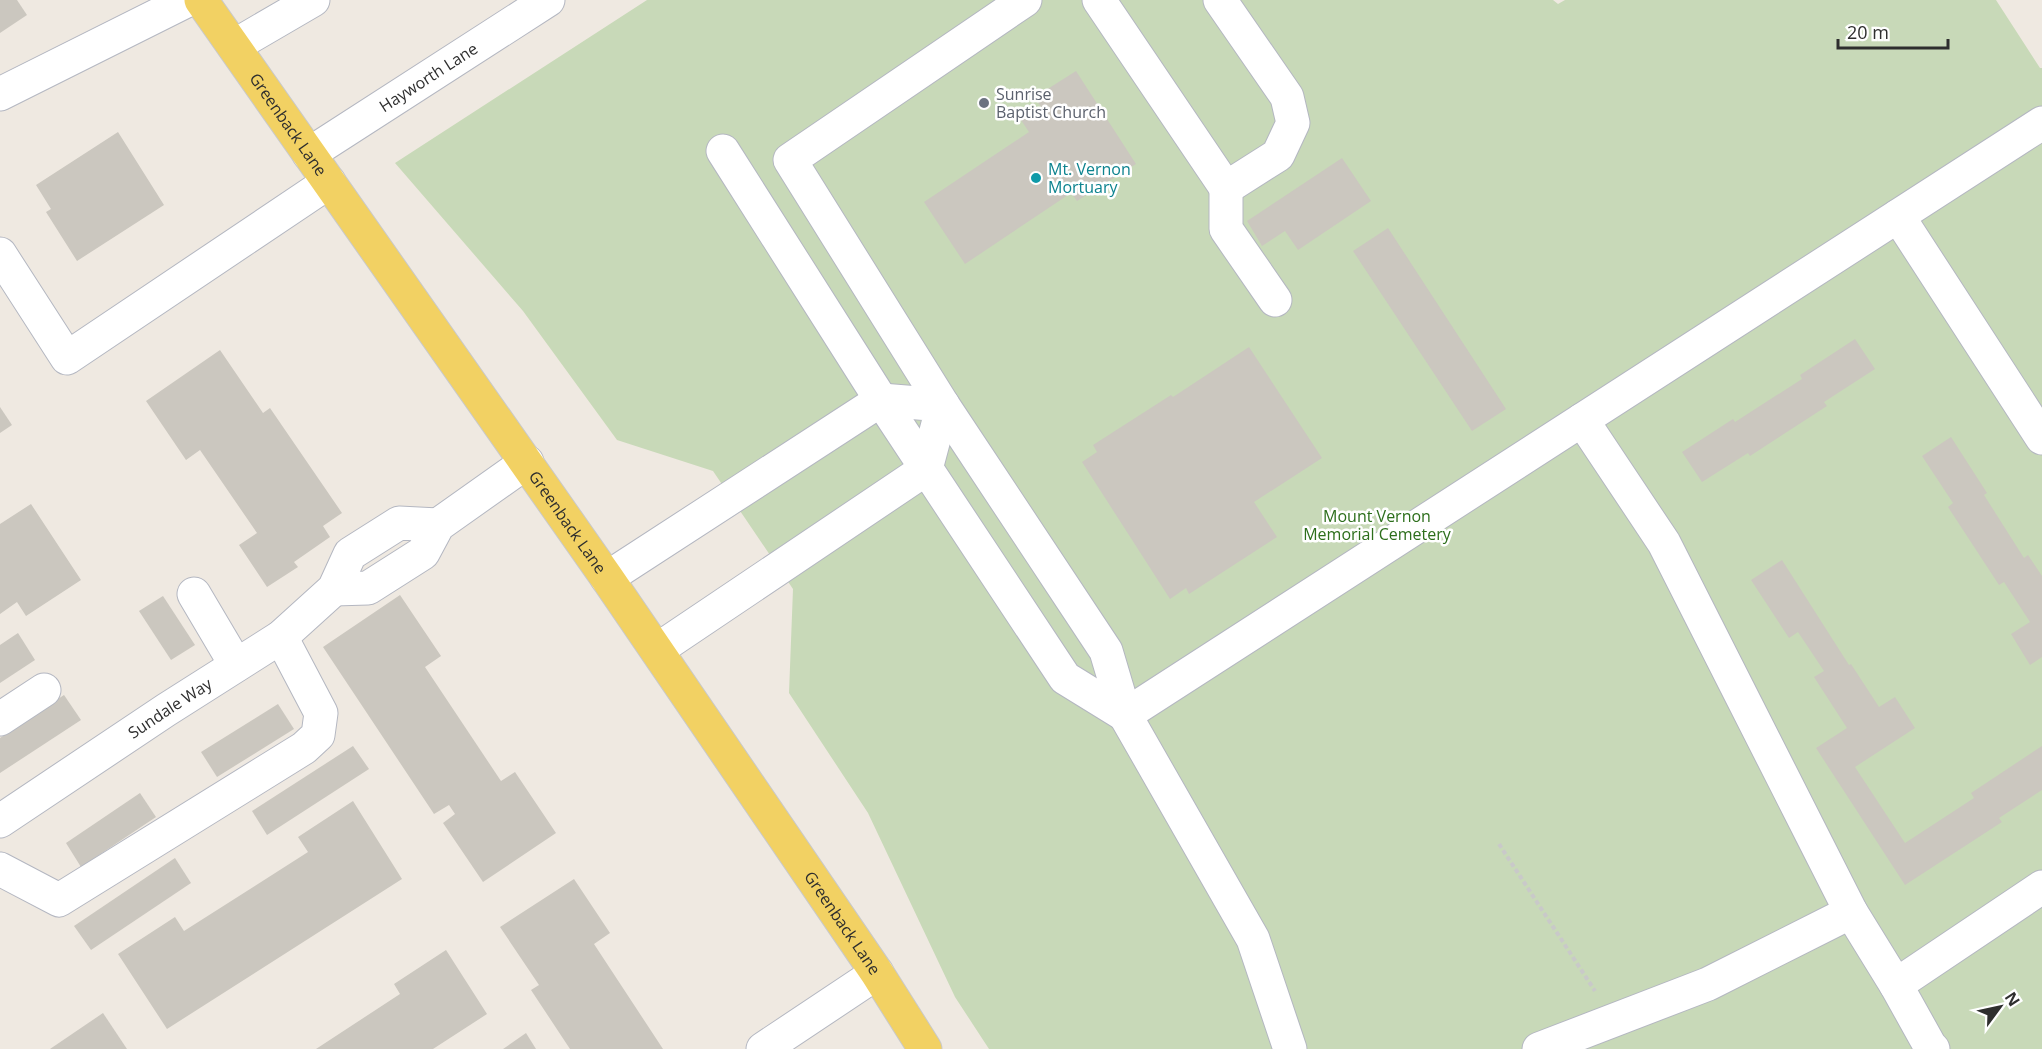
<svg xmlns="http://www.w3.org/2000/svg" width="2042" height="1049" font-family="'Open Sans',sans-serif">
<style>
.cemetery{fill:#c8d9b8}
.building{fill:#cbc7bf}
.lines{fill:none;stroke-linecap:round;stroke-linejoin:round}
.minor-casing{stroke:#b4b7c1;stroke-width:35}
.major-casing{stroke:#c9c9c9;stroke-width:35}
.path{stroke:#c9c9c9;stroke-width:4;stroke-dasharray:4.5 3;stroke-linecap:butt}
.minor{stroke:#fff;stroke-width:33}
.major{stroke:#f2d163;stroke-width:33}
.worship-dot{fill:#6b7280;stroke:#fff;stroke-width:2}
.culture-dot{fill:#0f9aa8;stroke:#fff;stroke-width:2}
.labels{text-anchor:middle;stroke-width:5;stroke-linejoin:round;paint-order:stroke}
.street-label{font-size:16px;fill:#2e2e2e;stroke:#fff}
.worship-label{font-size:16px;fill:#5b616d;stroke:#fff;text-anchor:start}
.culture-label{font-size:16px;fill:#0d838f;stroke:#fff;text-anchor:start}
.park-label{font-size:16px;fill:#2c6e1b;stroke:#fff}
</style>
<rect width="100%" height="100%" fill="#efe9e1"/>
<!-- cemetery -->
<path class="cemetery" d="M647,0H1553L1558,4L1565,0H1996L2040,68H2042V1049H989L955,997L868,813L789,693L793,589L713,471L617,440L523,311L395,163Z"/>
<!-- building -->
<g class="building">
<path d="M0,0H17L27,15L0,33Z"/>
<path d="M1076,71L1136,164L1077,201L1071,193L965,264L924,202L1029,132L1021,120L1041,107L1035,97Z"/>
<path d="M118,132L164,205L77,261L46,212L51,209L36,185Z"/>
<path d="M1342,158L1371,201L1298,250L1285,231L1262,246L1247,221Z"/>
<path d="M1388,228L1506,409L1472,431L1353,251Z"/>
<path d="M1855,339L1875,369L1824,402L1827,406L1750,456L1748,453L1702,482L1682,452L1733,419L1735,422L1802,379L1800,375Z"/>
<path d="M1249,347L1322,458L1254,502L1277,537L1189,594L1186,588L1170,599L1082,462L1097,452L1093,445L1171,395L1173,397Z"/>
<path d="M220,350L263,413L270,408L342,513L323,526L330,537L294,562L298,567L267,587L239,545L257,533L200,450L186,460L146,401Z"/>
<path d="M0,407L12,425L0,433Z"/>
<path d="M1951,437L1987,493L1984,495L2024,558L2028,555L2042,576V657L2030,665L2011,634L2030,622L2004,582L1999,585L1948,507L1953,503L1922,456Z"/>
<path d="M31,504L81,580L26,616L17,602L0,614V524Z"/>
<path d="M1782,560L1849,665L1851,664L1879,707L1895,697L1915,728L1855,767L1905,843L1974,798L1971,793L2042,746V790L1999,818L2002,822L1905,885L1816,748L1847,728L1814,677L1824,671L1798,632L1789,638L1751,580Z"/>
<path d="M400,595L441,656L425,667L501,781L515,772L556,833L483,882L443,823L455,814L449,805L434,814L323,647Z"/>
<path d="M163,596L195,645L171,660L139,611Z"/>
<path d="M18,633L35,660L0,683V645Z"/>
<path d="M64,695L81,720L0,773V738Z"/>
<path d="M278,704L294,729L217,777L201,752Z"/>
<path d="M353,746L369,769L267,835L252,811Z"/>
<path d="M140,793L156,817L81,867L66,843Z"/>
<path d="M353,801L402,879L167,1029L118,954L175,917L184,931L308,852L298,837Z"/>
<path d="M175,858L191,883L91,950L74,926Z"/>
<path d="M574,879L610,933L594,944L663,1049H570L531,990L539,985L500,927Z"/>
<path d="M446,950L487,1014L433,1049H316L400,994L394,984Z"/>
<path d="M103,1013L127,1049H50Z"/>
<path d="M526,1033L536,1049H503Z"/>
</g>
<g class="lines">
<defs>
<g id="minor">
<path d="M1025,0L790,160L943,405L1106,651L1125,715L1253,939L1290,1049"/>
<path d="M1099,0L1226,188L1278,155L1293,123L1287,97L1220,0"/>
<path d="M234,46L313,0"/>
<path d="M0,94L188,0"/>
<path d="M723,151L881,400L1065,678L1125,715"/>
<path id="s1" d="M309,154L548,0"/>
<path d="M1226,188V229L1275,300"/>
<path d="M1898,216L2042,438"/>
<path d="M0,254L67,358L329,182"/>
<path d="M1582,420L1664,543L1851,912L1896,985L1930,1046L1933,1049"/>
<path d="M607,578L881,400L943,405L926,469L657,650"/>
<path d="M334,589L368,588L423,553L438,525L527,462"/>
<path d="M194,594L236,665"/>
<path d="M1125,715L2042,123"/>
<path d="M0,719L44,690"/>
<path id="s2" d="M0,821L166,710L281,637L334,589L350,554L399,523L438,525"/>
<path d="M0,869L59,900L304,748L318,735L321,713L281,637"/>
<path d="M1896,985L2042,887"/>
<path d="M763,1049L877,973"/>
<path d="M1539,1049L1708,984L1851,912"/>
</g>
<g id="major">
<path id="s3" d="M201,0L607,578L877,973L925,1049"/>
</g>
</defs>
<!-- minor casing -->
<use href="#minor" class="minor-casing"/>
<!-- major casing -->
<use href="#major" class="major-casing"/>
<!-- path -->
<path class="path" d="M1499,844L1595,991"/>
<!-- minor -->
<use href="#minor" class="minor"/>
<!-- major -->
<use href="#major" class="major"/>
</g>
<!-- markers -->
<circle class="worship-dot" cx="984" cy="103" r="6"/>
<circle class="culture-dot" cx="1036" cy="178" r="6"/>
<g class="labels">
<!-- street labels -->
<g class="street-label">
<text dy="6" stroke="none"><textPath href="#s1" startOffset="142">Hayworth Lane</textPath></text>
<text dy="6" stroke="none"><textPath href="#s3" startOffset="152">Greenback Lane</textPath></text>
<text dy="6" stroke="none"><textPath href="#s3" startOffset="638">Greenback Lane</textPath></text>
<text dy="6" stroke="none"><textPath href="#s2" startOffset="204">Sundale Way</textPath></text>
<text dy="6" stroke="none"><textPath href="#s3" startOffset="1124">Greenback Lane</textPath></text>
</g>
<!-- worship labels -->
<g class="worship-label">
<text x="996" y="100">Sunrise<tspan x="996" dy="18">Baptist Church</tspan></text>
</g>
<!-- culture labels -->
<g class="culture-label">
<text x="1048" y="175">Mt. Vernon<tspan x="1048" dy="18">Mortuary</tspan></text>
</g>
<!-- park labels -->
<g class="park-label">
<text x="1377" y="522">Mount Vernon<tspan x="1377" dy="18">Memorial Cemetery</tspan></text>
</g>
</g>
<!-- north arrow -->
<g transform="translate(2000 1007) rotate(57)" stroke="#ffffff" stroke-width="4.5" paint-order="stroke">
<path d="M0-4.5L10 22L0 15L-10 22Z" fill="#2e2e2e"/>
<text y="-9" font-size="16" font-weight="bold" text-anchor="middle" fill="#2e2e2e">N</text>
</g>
<!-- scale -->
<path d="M1838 39v9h110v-9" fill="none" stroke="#2e2e2e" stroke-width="3"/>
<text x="1847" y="39" font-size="18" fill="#2e2e2e" stroke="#ffffff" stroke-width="4.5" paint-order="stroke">20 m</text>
</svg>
